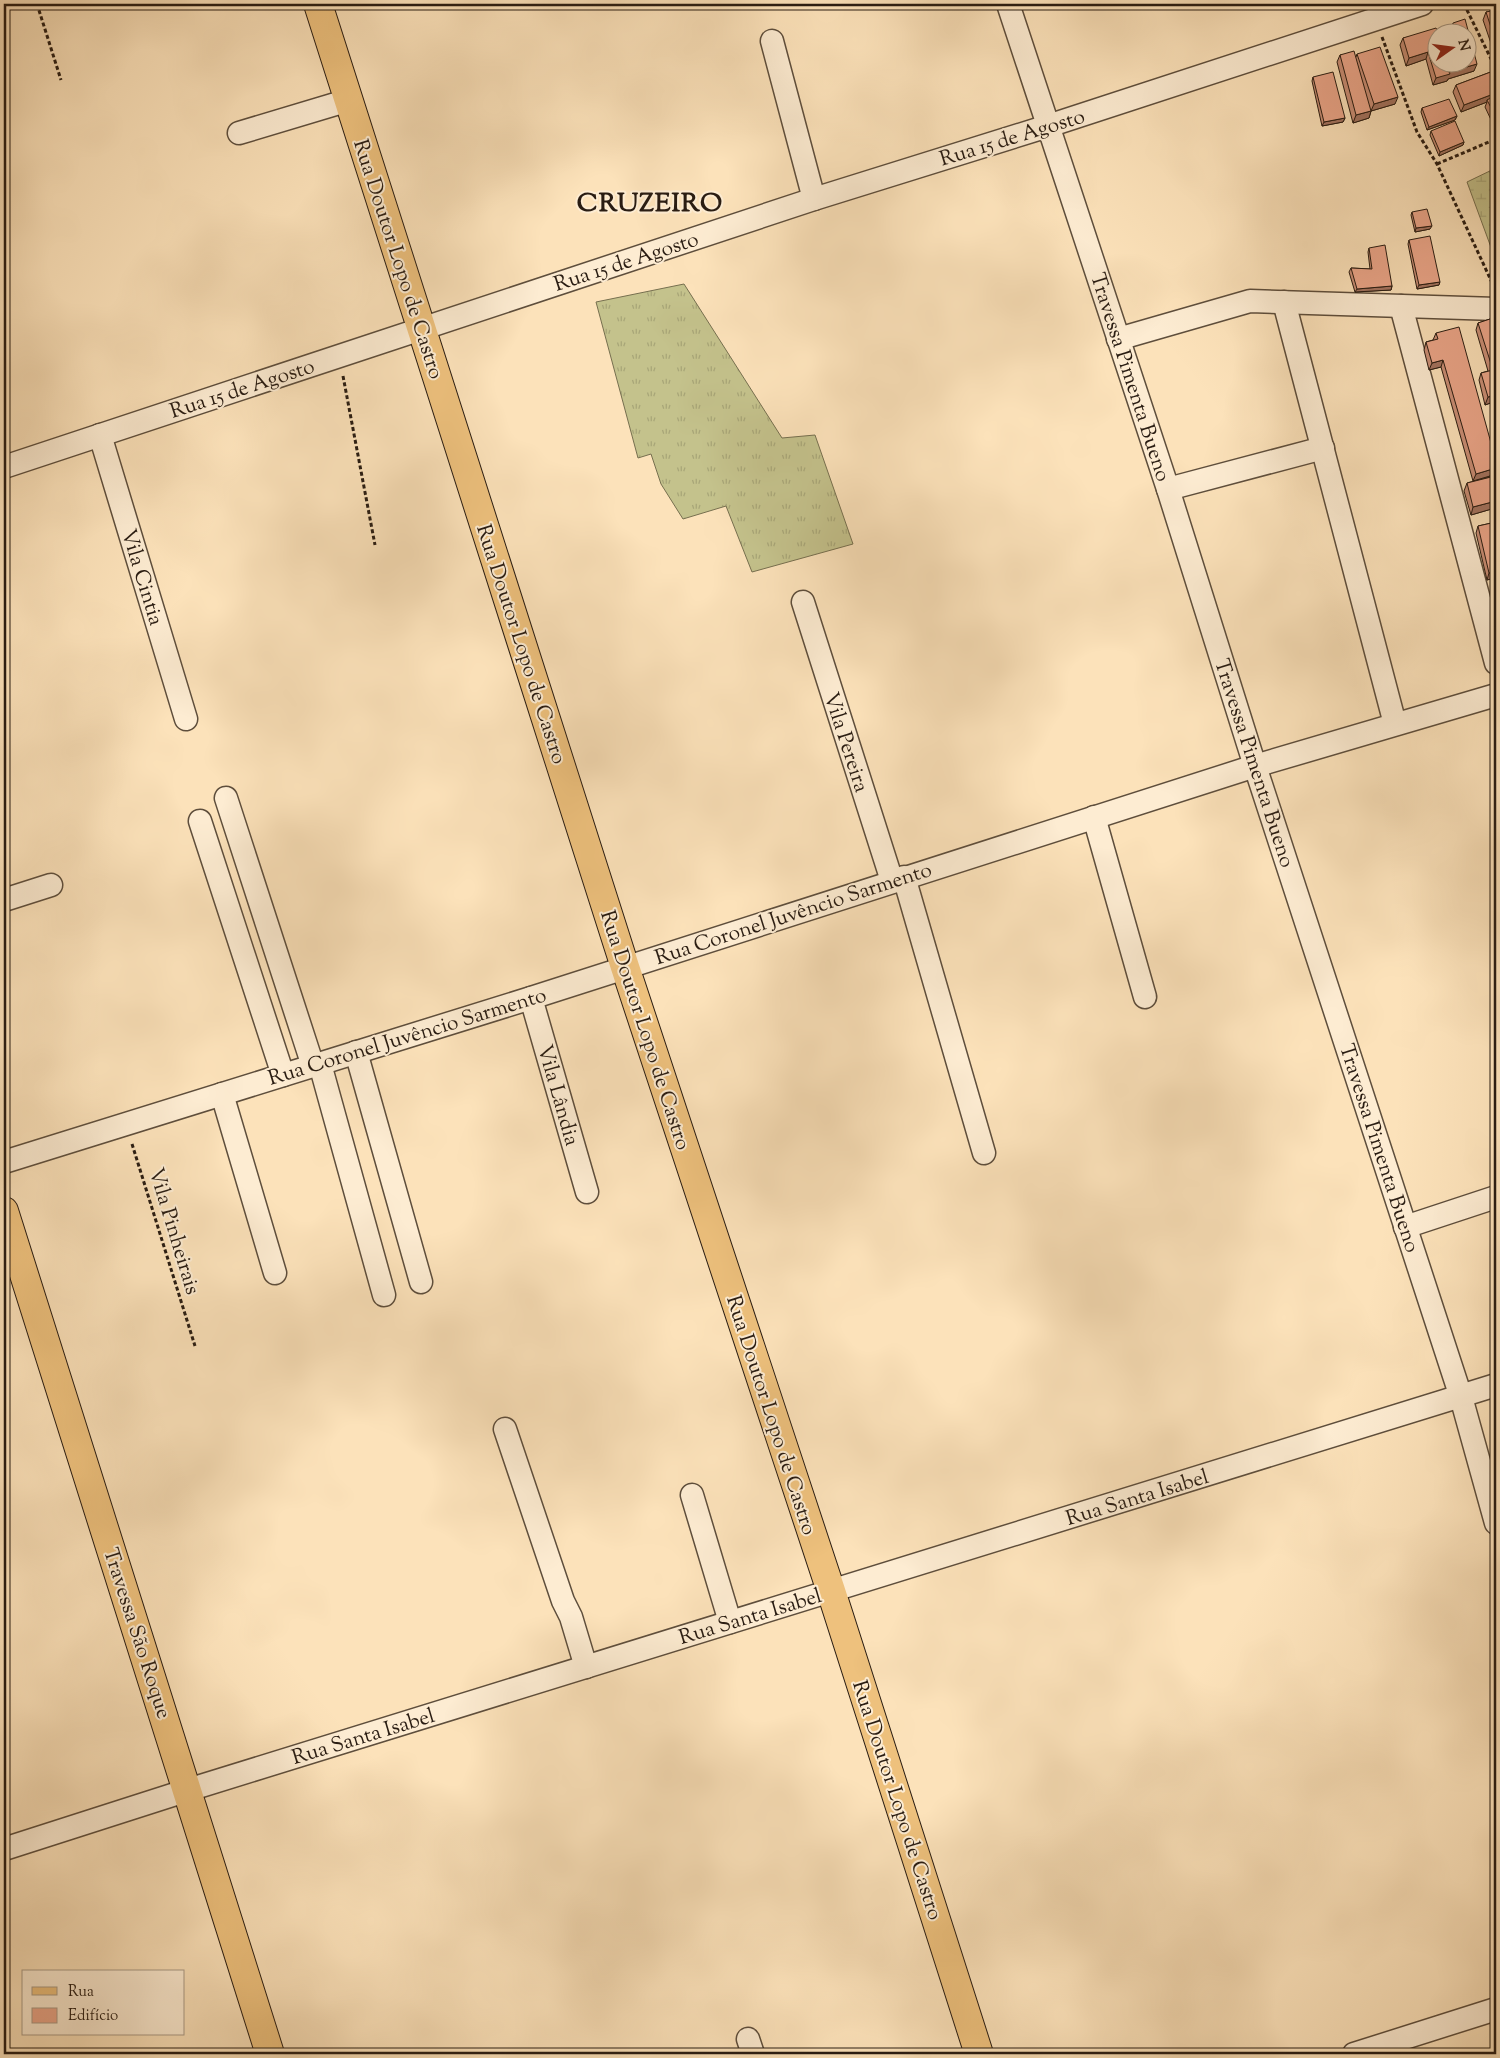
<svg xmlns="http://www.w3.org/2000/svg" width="1500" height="2058" font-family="'Sorts Mill Goudy',serif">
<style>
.grass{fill:url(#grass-tufts);stroke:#766f4f}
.wetland{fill:url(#wetland-marsh);stroke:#766f4f}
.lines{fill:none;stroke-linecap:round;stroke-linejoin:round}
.minor-casing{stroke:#5e4e3c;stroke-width:25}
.major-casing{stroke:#291c12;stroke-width:30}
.path{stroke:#291c12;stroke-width:3;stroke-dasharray:4 2.5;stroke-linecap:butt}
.minor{stroke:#fdecd2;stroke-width:22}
.major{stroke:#eec17d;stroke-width:28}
.wall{fill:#ca8f77;stroke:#291c12}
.shaded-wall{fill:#a47461;stroke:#291c12}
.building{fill:#eba68a;stroke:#291c12;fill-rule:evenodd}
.labels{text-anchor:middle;stroke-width:4;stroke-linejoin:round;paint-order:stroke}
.street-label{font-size:21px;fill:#291c12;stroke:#fdecd2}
.district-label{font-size:26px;font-weight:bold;letter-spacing:1px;fill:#291c12;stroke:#fdecd2}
</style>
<defs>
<pattern id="grass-tufts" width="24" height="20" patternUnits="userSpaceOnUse" patternTransform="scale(1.25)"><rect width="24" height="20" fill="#c4c28c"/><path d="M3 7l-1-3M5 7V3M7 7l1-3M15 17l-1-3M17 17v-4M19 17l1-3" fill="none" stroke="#a8a678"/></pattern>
<pattern id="wetland-marsh" width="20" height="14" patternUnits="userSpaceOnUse" patternTransform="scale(1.25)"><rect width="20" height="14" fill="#c4c28c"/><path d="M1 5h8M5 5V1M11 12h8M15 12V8" fill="none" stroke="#a8a678"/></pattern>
</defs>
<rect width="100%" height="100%" fill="#fce2ba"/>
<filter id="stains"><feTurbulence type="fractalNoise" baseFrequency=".004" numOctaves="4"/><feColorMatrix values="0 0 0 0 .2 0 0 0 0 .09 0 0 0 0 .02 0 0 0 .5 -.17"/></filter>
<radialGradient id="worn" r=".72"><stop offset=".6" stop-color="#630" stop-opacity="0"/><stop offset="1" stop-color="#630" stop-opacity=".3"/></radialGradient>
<!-- grass -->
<path class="grass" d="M684,284L782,438L815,435L853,544L752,572L726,506L683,519L661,484L651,454L638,458L596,302Z"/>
<!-- wetland -->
<path class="wetland" d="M1496,168V261L1467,182Z"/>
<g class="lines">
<defs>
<g id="minor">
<path d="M1008,4L1168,489L1255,766L1461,1397L1496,1523"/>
<path d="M772,41L814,199"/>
<path d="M239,133L349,100"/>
<path d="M1284,302L1395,724"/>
<path d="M1401,306L1496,663"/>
<path d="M1118,339L1250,301L1496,309"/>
<path d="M100,435L186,719"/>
<path d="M4,467L814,199L1048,126L1422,4"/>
<path d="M1168,489L1323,448"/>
<path d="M803,602L892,881"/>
<path d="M226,798L313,1066"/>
<path d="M1094,817L1145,997"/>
<path d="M200,821L283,1075"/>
<path d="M904,877L984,1153"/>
<path d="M4,900L51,885"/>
<path d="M531,998L587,1192"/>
<path d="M356,1052L421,1282"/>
<path d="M320,1064L384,1295"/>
<path d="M222,1094L275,1273"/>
<path d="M4,1162L531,998L1255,766L1496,695"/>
<path d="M1405,1227L1496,1197"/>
<path d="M505,1429L563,1601L571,1617L586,1667"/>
<path d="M692,1495L730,1622"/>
<path d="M4,1849L188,1790L1496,1385"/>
<path d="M748,2039L753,2054"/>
<path d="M1354,2054L1496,2009"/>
</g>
<g id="major">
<path d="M318,4L625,967L831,1591L979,2054"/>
<path d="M4,1211L270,2054"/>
</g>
</defs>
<!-- minor casing -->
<use href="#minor" class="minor-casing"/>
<!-- major casing -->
<use href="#major" class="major-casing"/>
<!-- path -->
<g class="path">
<path d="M37,4L61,80"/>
<path d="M1464,4L1496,69"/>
<path d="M1382,37L1417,132L1437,164L1495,289"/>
<path d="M1437,164L1496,139"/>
<path d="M343,376L375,545"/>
<path d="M132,1144L195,1346"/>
</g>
<!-- minor -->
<use href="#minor" class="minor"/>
<!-- major -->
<use href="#major" class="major"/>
</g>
<!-- wall -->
<g class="wall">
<path d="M1496,10V58L1483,20L1486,12Z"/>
<path d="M1453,23L1474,71L1448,79L1447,81L1433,85L1426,59L1406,66L1400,45L1403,38L1438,32L1451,28Z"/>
<path d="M1357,54L1395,104L1371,111L1369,118L1353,123L1337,62L1340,55L1356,57Z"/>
<path d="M1496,70V123L1493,124L1485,107L1487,102L1461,112L1453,92L1456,85Z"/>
<path d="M1313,77L1345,118L1343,122L1322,126L1312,81Z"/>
<path d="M1422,108L1457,116L1455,120L1427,130L1421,112Z"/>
<path d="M1431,131L1464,142L1463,145L1439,156L1430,135Z"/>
<path d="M1412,212L1430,229L1415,232L1411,215Z"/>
<path d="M1409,240L1439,285L1417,289L1408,244Z"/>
<path d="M1369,248L1392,286L1391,290L1355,292L1349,272L1351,268L1370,269L1368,252Z"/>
<path d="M1496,317V401L1485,405L1479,380L1481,373L1488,371L1476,330L1478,323Z"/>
<path d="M1436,333L1496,461V504L1495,508L1471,515L1464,491L1467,483L1490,477V476L1473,481L1441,367L1429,370L1424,350L1426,342L1433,340Z"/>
<path d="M1496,522V602L1492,583L1494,578L1487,580L1476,533L1478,526Z"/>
</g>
<!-- shaded-wall -->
<g class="shaded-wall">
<path d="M1428,52L1426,59L1406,66L1409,58Z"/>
<path d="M1477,64L1474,71L1448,79L1447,81L1433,85L1436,78L1449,72Z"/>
<path d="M1496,93V99L1487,100V102L1461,112L1464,105Z"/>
<path d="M1398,97L1395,104L1371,111L1374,104Z"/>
<path d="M1371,111L1369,118L1353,123L1356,115Z"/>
<path d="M1457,116L1455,120L1427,130L1429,127Z"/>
<path d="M1496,117V123L1493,124Z"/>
<path d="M1345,118L1343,122L1322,126L1324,122Z"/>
<path d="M1464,142L1463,145L1439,156L1440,152Z"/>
<path d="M1432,226L1430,229L1415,232L1416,228Z"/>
<path d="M1440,282L1439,285L1417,289L1419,285Z"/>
<path d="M1392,286L1391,290L1355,292L1357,289Z"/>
<path d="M1443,360L1441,367L1429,370L1432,363Z"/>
<path d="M1496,395V401L1485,405L1488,397Z"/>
<path d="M1496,468V473L1492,470L1490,476L1473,481L1476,474Z"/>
<path d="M1496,501L1495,508L1471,515L1473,507Z"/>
<path d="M1496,571V578L1494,576V578L1487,580L1489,573Z"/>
</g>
<!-- building -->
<g class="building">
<path d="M1496,10V43L1486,12Z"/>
<path d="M1465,19L1477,64L1449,72L1450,74L1436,78L1428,52L1409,58L1403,38L1436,28L1438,32L1454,27L1453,23ZM1438,32H1468V62H1438Z"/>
<path d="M1380,47L1398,97L1374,104L1357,54Z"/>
<path d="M1354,51L1371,111L1356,115L1340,55Z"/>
<path d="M1496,70V93L1464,105L1456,85Z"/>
<path d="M1333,72L1345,118L1324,122L1313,77Z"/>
<path d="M1496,95V117L1487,100Z"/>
<path d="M1449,99L1457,116L1429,127L1422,108Z"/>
<path d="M1455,121L1464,142L1440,152L1431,131Z"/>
<path d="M1427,209L1432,226L1416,228L1412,212Z"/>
<path d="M1430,236L1440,282L1419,285L1409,240Z"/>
<path d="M1385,245L1392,286L1357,289L1351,268L1372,269L1369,248Z"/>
<path d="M1496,317V395L1488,397L1481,373L1493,370L1478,323Z"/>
<path d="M1459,327L1496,461V468L1476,474L1443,360L1432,363L1426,342L1438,339L1436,333Z"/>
<path d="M1496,469V487L1492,470Z"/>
<path d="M1491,477L1496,497V501L1473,507L1467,483Z"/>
<path d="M1496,522V571L1489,573L1478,526Z"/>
</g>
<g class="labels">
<!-- street labels -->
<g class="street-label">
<text transform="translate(1012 137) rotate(-17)" y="7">Rua 15 de Agosto</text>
<text transform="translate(399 259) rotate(72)" y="7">Rua Doutor Lopo de Castro</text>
<text transform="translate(626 261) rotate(-18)" y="7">Rua 15 de Agosto</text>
<text transform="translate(1131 377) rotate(72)" y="7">Travessa Pimenta Bueno</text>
<text transform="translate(242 388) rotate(-18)" y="7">Rua 15 de Agosto</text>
<text transform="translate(143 577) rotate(73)" y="7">Vila Cintia</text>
<text transform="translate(522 644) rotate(72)" y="7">Rua Doutor Lopo de Castro</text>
<text transform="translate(847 742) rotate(72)" y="7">Vila Pereira</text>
<text transform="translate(1255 763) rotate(72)" y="7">Travessa Pimenta Bueno</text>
<text transform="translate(793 913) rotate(-18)" y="7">Rua Coronel Juvêncio Sarmento</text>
<text transform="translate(646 1030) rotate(72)" y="7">Rua Doutor Lopo de Castro</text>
<text transform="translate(407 1036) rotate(-17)" y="7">Rua Coronel Juvêncio Sarmento</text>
<text transform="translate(559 1095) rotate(74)" y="7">Vila Lândia</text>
<text transform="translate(1380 1148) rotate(72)" y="7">Travessa Pimenta Bueno</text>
<text transform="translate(175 1231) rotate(73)" y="7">Vila Pinheirais</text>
<text transform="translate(772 1415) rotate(72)" y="7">Rua Doutor Lopo de Castro</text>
<text transform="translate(1137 1497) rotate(-17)" y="7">Rua Santa Isabel</text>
<text transform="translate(750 1616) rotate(-17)" y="7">Rua Santa Isabel</text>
<text transform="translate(138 1633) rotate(72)" y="7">Travessa São Roque</text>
<text transform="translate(363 1736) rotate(-17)" y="7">Rua Santa Isabel</text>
<text transform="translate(898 1800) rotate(72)" y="7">Rua Doutor Lopo de Castro</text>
</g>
<!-- district labels -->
<g class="district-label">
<text x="650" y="211">CRUZEIRO</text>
</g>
</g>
<!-- margin -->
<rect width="1500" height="2058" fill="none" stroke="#fce2ba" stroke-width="20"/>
<rect x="5" y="5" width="1490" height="2048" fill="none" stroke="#291c12" stroke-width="2.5"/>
<rect x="10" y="10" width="1480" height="2038" fill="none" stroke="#291c12"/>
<!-- legend -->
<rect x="22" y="1970" width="162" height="65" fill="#fdecd2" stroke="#a89985"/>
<rect x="32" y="1987" width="25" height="8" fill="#eec17d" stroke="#a89985"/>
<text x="68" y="1996" font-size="15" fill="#291c12">Rua</text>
<rect x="32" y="2008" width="25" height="15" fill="#eba68a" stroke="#a89985"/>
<text x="68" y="2020" font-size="15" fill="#291c12">Edifício</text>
<!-- north arrow -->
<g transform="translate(1452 48) rotate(76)"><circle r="24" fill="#fdecd2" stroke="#a89985"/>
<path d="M0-4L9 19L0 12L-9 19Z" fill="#8f2418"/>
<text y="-8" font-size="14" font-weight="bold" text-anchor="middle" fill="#291c12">N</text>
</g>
<rect width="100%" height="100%" filter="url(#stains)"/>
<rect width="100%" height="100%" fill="url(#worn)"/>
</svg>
